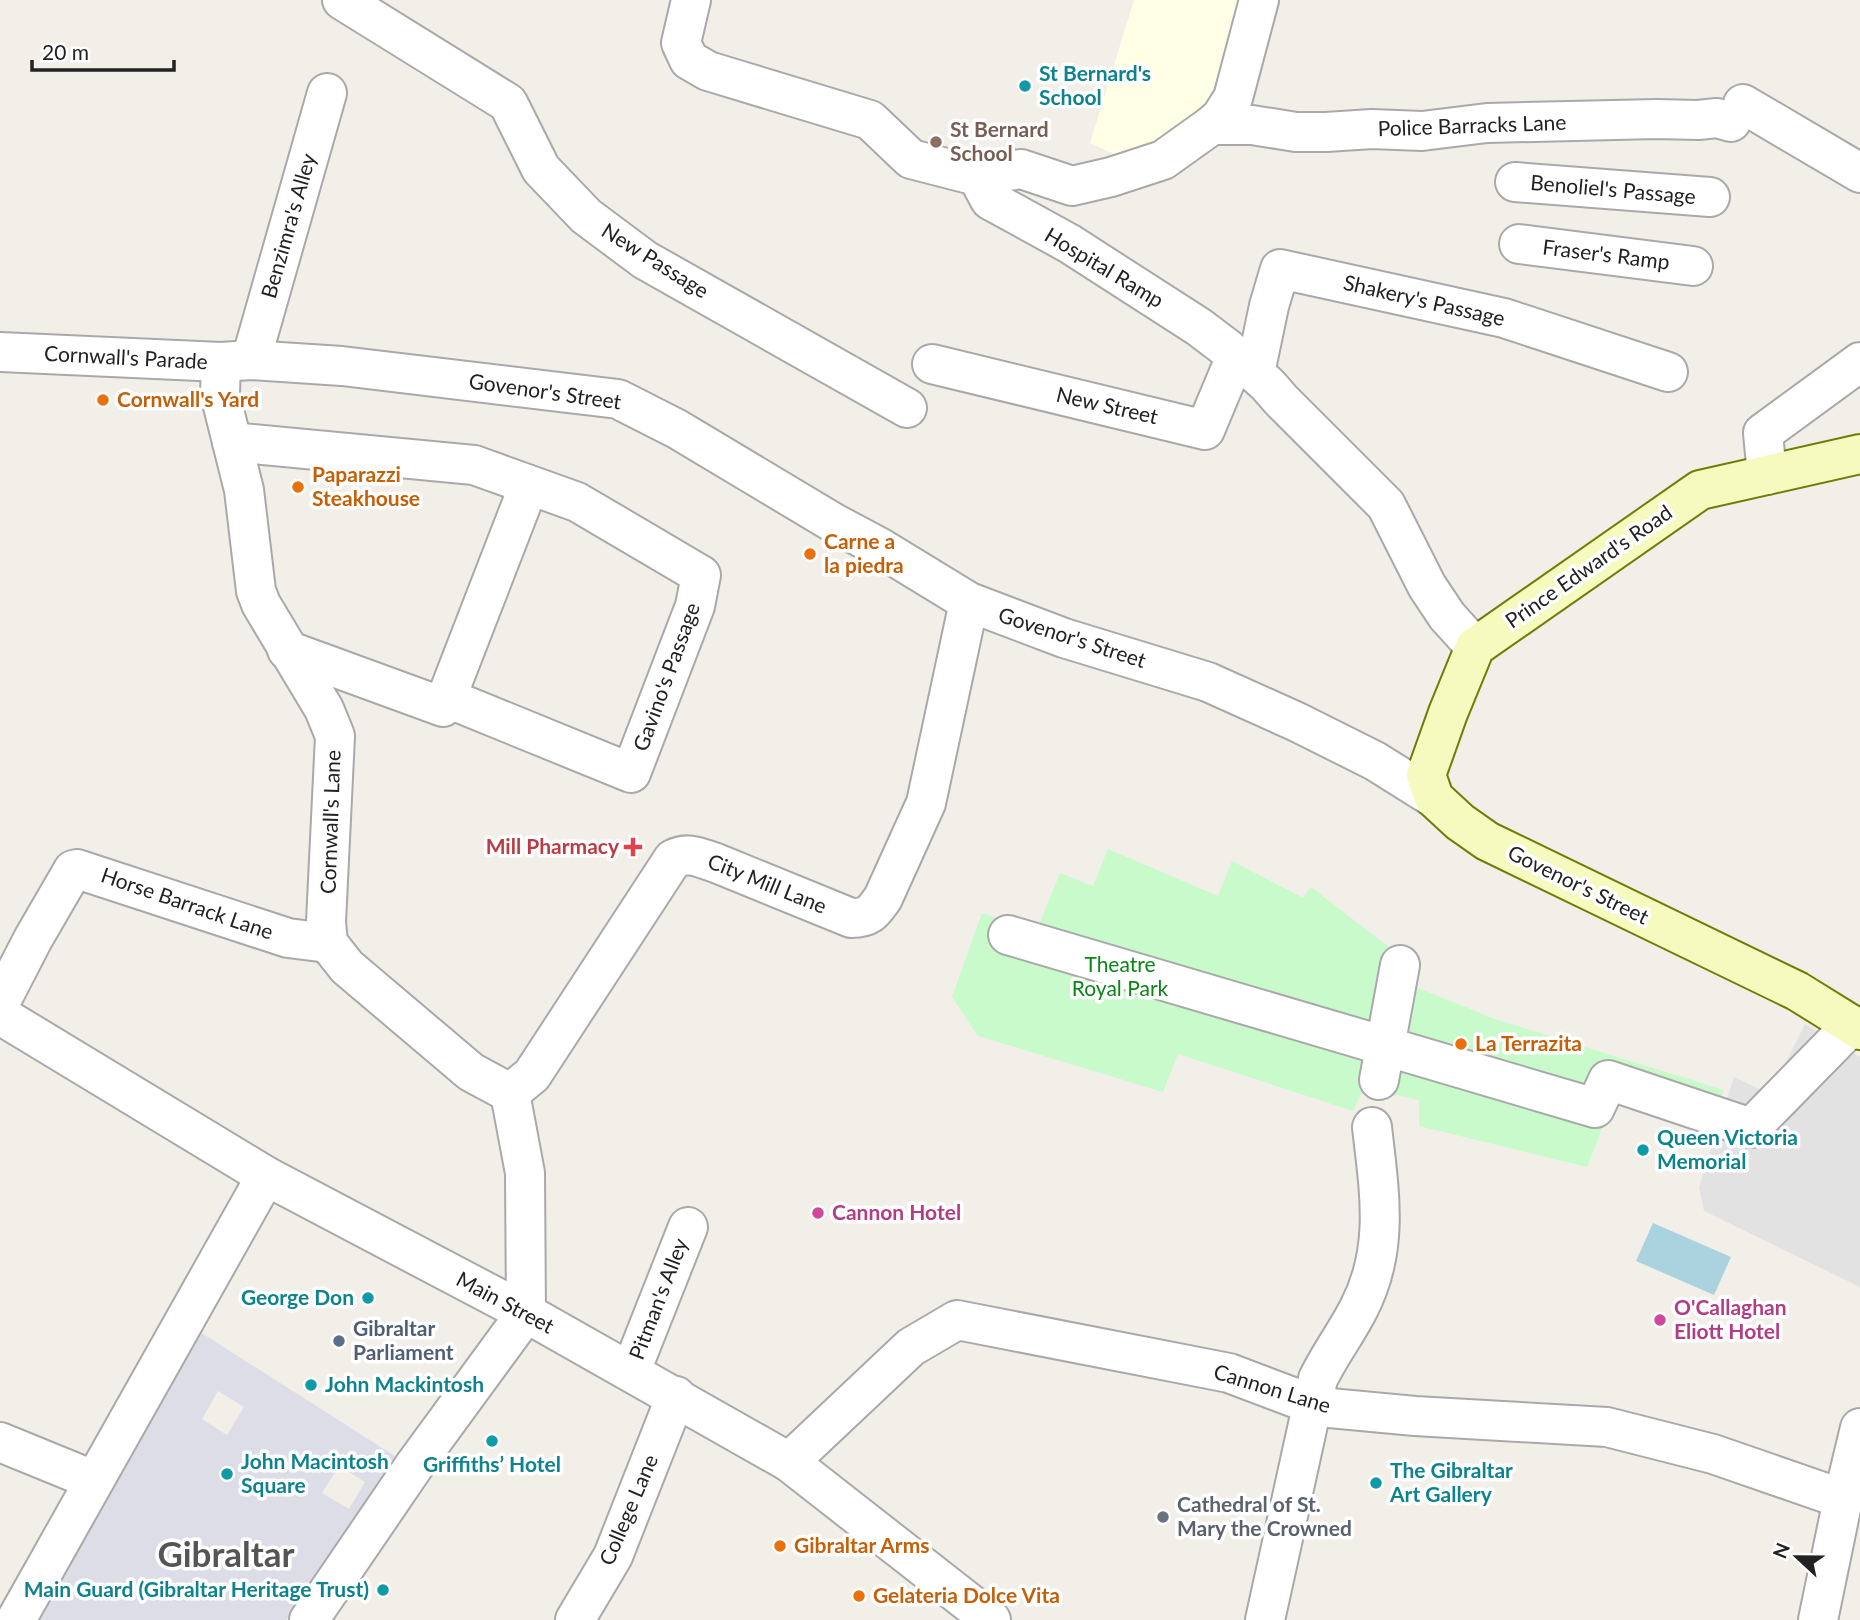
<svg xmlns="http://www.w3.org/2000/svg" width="1860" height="1620" font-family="Lato,sans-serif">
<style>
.education{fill:#ffffe5}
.park{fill:#c8facc}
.parking{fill:#e2e2e2}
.plaza{fill:#dddde8;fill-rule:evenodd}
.water{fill:#aad3df}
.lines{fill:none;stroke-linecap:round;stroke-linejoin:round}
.street-casing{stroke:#a9a9a9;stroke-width:42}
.secondary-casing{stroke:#707d05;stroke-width:42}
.street{stroke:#fff;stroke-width:38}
.secondary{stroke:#f7fabf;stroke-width:38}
.culture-dot{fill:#0f9aa8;stroke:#fff;stroke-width:2.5}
.education-dot{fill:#8d6e63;stroke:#fff;stroke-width:2.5}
.food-dot{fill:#e8710a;stroke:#fff;stroke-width:2.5}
.health-dot{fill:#e0444e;stroke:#fff;stroke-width:2.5}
.hotel-dot{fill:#d1479c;stroke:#fff;stroke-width:2.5}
.service-dot{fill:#5c6f8a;stroke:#fff;stroke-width:2.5}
.worship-dot{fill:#6b7280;stroke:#fff;stroke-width:2.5}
.labels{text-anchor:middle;stroke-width:7;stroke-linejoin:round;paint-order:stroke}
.culture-label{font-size:21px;font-weight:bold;fill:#0d838f;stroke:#fff;text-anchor:start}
.street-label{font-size:21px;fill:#222;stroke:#fff}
.education-label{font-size:21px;font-weight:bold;fill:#785e54;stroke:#fff;text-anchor:start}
.food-label{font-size:21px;font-weight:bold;fill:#c56008;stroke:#fff;text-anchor:start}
.health-label{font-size:21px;font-weight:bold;fill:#be3a42;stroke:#fff;text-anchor:end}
.park-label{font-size:21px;fill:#0c8416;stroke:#fff}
.hotel-label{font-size:21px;font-weight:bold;fill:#b23c85;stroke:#fff;text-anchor:start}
.service-label{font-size:21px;font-weight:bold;fill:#4e5e75;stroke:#fff;text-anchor:start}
.worship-label{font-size:21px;font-weight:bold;fill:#5b616d;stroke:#fff;text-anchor:start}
.town-label{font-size:35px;font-weight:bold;fill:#555;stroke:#fff}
</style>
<rect width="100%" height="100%" fill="#f2efe9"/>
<!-- education -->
<path class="education" d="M1134,0H1243L1213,97L1194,121L1146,148L1114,154L1090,143Z"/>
<!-- park -->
<path class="park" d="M1108,849L1218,896L1232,861L1303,898L1311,887L1390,948L1386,975L1495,1019L1724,1090L1709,1134L1614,1099L1587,1167L1419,1126V1100L1364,1088L1353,1111L1178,1054L1163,1092L978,1036L952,997L982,913L1036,932L1060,873L1093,886Z"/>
<!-- parking -->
<path class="parking" d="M1805,1024L1860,1057V1287L1704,1211L1699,1187L1734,1077L1770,1094Z"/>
<!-- plaza -->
<path class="plaza" d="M200,1332L398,1458L286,1620H38ZM218,1391L244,1407L227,1435L202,1419ZM339,1466L365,1482L349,1509L322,1493Z"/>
<!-- water -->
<path class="water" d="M1653,1223L1731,1257L1714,1295L1636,1261Z"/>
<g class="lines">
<defs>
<g id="street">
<path d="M342,0L508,103L541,169L586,216L645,260L907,408"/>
<path d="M691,0L681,43L689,60L708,71L870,120L911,159L977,176L990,200L1070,244L1199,327L1228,349L1268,385L1281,400L1386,505L1427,586L1447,616L1475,647"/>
<path d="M1743,104L1860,173"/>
<path d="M1212,125H1252L1296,132H1326L1372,129L1422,131L1487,123L1657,119L1698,120L1717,118L1731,122"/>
<path d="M977,176L1021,169L1072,186L1111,177L1163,160L1212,125L1221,117L1233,98L1259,0"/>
<path d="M1515,182L1710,197"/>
<path d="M1519,244L1693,266"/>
<path d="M0,352L221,362L251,360L342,366L618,399L677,429L834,523L879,547L969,602L1064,638L1208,682L1297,722L1375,761L1434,798"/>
<path d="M251,360L327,93"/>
<path d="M221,362L220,394L244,490L256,591L261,604L324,709L335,736L326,922L328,943L347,967L471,1072L510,1093"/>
<path d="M932,364L1205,430L1236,356"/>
<path d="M1255,373L1269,306L1280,269L1504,318L1668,372"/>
<path d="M232,442L474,465L577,502L701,575L695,606L631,773L447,698"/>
<path d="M1767,475L1763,433L1860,362"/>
<path d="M287,650L443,707L529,485"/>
<path d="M1008,935L1595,1108L1608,1080L1751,1128L1852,1025"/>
<path d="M0,1003L33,939L73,870L77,869L288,938L328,943"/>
<path d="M0,1015L266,1176L526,1313L789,1462L991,1620"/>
<path d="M1379,1080L1400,965"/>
<path d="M510,1093L532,1075L673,859C689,851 700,858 716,863L851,918C870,918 873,912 883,898L926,803L969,602"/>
<path d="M631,1371L688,1227"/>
<path d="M0,1442L93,1480"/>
<path d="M789,1462L911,1347L957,1320L1229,1373L1319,1407L1415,1416L1607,1427L1713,1454L1843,1499"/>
<path d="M16,1620L266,1176"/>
<path d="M309,1620L414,1466L526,1313L525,1173L510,1093"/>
<path d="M575,1620L613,1556L676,1396"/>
<path d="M1265,1620L1318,1379C1330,1354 1347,1332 1359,1308C1390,1248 1379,1190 1372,1127"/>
<path d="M1818,1620L1843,1499L1860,1428"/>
</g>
<path id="secondary" d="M1860,454L1700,490L1475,647L1448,713L1426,775L1434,798L1460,822L1487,841L1797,991L1860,1030"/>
</defs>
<!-- street casing -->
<use href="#street" class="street-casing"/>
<!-- secondary casing -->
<use href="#secondary" class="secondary-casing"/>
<!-- street -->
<use href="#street" class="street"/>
<!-- secondary -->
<use href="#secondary" class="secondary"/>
</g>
<!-- markers -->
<g class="culture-dot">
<circle cx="1025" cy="86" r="7"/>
<circle cx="1643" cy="1150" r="7"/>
<circle cx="368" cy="1298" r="7"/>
<circle cx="311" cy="1385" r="7"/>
<circle cx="492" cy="1441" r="7"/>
<circle cx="227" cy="1474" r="7"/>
<circle cx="1376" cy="1483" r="7"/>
<circle cx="383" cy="1590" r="7"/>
</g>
<circle class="education-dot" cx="936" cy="142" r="7"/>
<g class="food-dot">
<circle cx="103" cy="400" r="7"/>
<circle cx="298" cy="487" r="7"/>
<circle cx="810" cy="554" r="7"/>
<circle cx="1461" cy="1044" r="7"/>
<circle cx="780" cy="1546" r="7"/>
<circle cx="859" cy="1596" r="7"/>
</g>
<path class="health-dot" d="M629.5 836.5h7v7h7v7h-7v7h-7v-7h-7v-7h7z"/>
<g class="hotel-dot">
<circle cx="818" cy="1213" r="7"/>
<circle cx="1660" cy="1320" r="7"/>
</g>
<circle class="service-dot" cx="339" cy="1341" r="7"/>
<circle class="worship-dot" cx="1163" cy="1517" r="7"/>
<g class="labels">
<!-- culture labels -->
<g class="culture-label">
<text x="1039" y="81">St Bernard's<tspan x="1039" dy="24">School</tspan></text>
<text x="1657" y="1145">Queen Victoria<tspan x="1657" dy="24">Memorial</tspan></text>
<text x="354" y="1305" text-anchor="end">George Don</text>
<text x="325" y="1392">John Mackintosh</text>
<text x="241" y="1469">John Macintosh<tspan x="241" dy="24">Square</tspan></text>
<text x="492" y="1472" text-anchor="middle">Griffiths’ Hotel</text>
<text x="1390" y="1478">The Gibraltar<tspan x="1390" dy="24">Art Gallery</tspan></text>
<text x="369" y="1597" text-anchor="end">Main Guard (Gibraltar Heritage Trust)</text>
</g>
<!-- street labels -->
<g class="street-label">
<text transform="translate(1472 126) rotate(-2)" y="7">Police Barracks Lane</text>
<text transform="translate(1613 190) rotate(5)" y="7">Benoliel's Passage</text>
<text transform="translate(289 226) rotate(-74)" y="7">Benzimra's Alley</text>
<text transform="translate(1606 255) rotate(7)" y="7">Fraser's Ramp</text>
<text transform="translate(655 261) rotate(32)" y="7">New Passage</text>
<text transform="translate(1104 268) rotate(31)" y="7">Hospital Ramp</text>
<text transform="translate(1424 301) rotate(13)" y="7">Shakery's Passage</text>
<text transform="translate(126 358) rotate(3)" y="7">Cornwall's Parade</text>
<text transform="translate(545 392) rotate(8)" y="7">Govenor's Street</text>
<text transform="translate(1107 406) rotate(13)" y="7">New Street</text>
<text transform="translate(1589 567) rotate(-35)" y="7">Prince Edward's Road</text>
<text transform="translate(1072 638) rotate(18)" y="7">Govenor's Street</text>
<text transform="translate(667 677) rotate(-70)" y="7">Gavino's Passage</text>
<text transform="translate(331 822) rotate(-88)" y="7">Cornwall's Lane</text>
<text transform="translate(767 884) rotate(22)" y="7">City Mill Lane</text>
<text transform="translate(1578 885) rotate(26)" y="7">Govenor's Street</text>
<text transform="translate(187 904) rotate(19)" y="7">Horse Barrack Lane</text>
<text transform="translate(659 1299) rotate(-69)" y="7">Pitman's Alley</text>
<text transform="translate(505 1303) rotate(28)" y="7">Main Street</text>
<text transform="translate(1272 1389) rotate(17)" y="7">Cannon Lane</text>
<text transform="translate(629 1510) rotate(-67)" y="7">College Lane</text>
</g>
<!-- education labels -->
<g class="education-label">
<text x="950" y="137">St Bernard<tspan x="950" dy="24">School</tspan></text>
</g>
<!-- food labels -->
<g class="food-label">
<text x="117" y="407">Cornwall's Yard</text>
<text x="312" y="482">Paparazzi<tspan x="312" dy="24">Steakhouse</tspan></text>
<text x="824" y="549">Carne a<tspan x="824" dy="24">la piedra</tspan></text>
<text x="1475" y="1051">La Terrazita</text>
<text x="794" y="1553">Gibraltar Arms</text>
<text x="873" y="1603">Gelateria Dolce Vita</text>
</g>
<!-- health labels -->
<g class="health-label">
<text x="619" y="854">Mill Pharmacy</text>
</g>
<!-- park labels -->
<g class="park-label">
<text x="1120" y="972">Theatre<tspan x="1120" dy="24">Royal Park</tspan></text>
</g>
<!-- hotel labels -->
<g class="hotel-label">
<text x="832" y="1220">Cannon Hotel</text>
<text x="1674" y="1315">O'Callaghan<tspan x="1674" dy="24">Eliott Hotel</tspan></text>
</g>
<!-- service labels -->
<g class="service-label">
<text x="353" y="1336">Gibraltar<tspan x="353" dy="24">Parliament</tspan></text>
</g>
<!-- worship labels -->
<g class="worship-label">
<text x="1177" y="1512">Cathedral of St.<tspan x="1177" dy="24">Mary the Crowned</tspan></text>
</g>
<!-- town labels -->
<g class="town-label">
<text x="226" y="1567">Gibraltar</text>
</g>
</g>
<!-- north arrow -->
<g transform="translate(1797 1557) rotate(292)" stroke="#ffffff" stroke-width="5" paint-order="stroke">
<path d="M0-5L12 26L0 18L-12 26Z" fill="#222222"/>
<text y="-10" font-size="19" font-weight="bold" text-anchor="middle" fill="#222222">N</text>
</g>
<!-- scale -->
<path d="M32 60v10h142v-10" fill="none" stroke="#222222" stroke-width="3.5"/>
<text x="42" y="60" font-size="21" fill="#222222" stroke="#ffffff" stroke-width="5" paint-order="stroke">20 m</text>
</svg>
